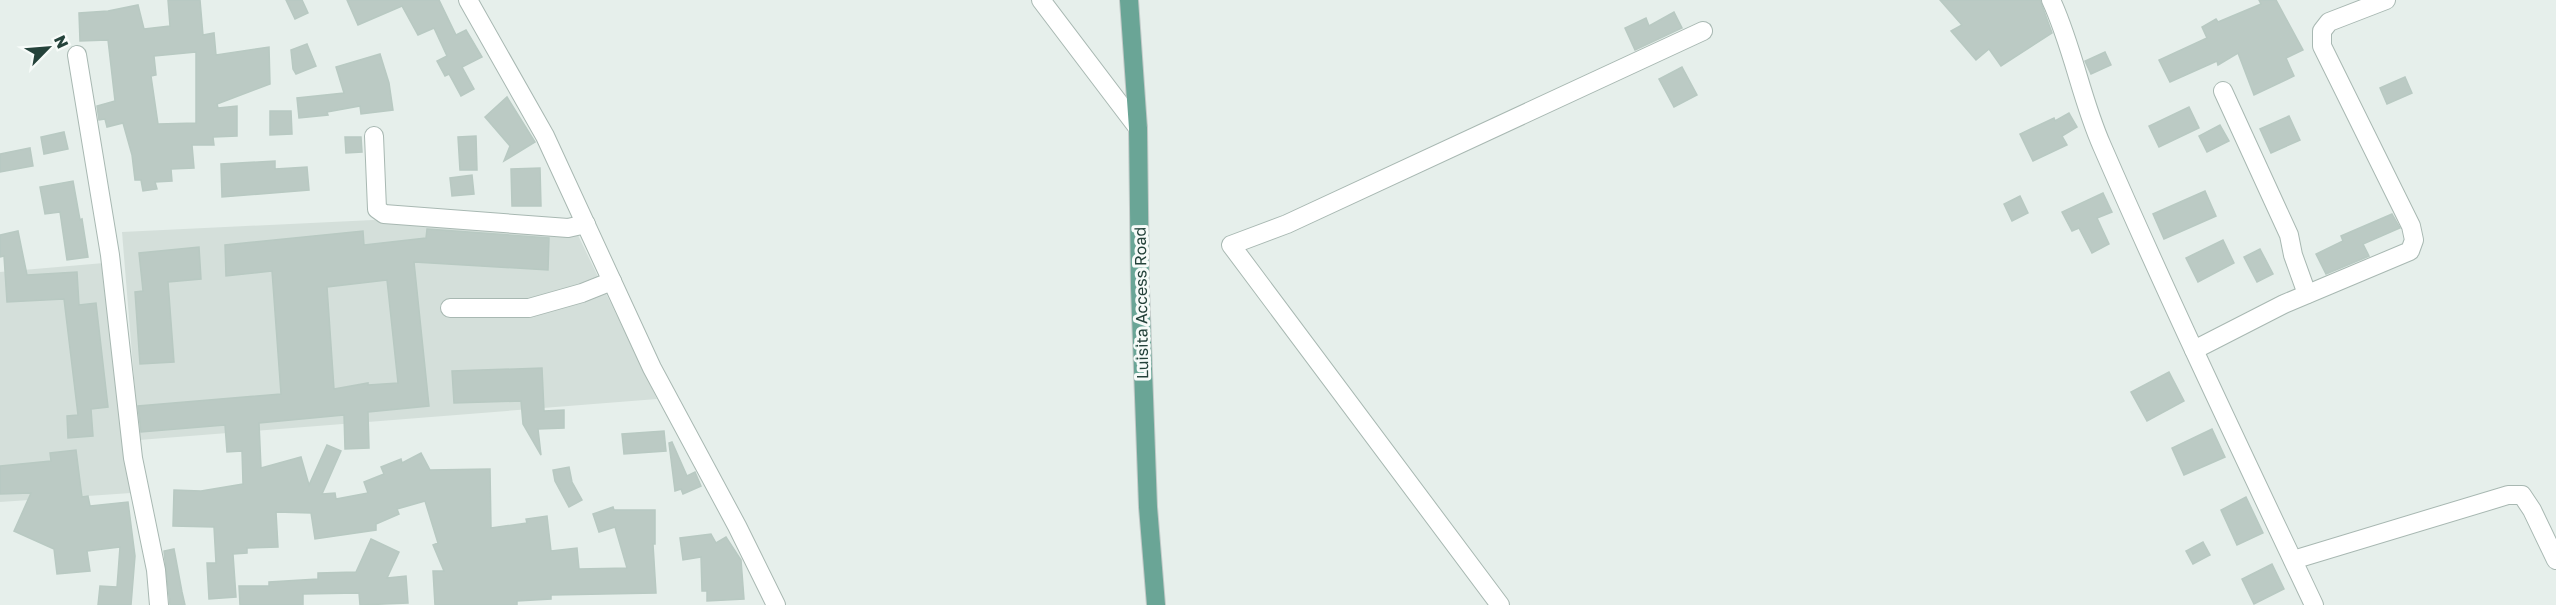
<svg xmlns="http://www.w3.org/2000/svg" width="2556" height="605" font-family="'Golos Text',sans-serif">
<style>
.built{fill:#d4dfda}
.building{fill:#bbcac4;stroke:#b8c9c2;stroke-width:1.5;fill-rule:evenodd}
.lines{fill:none;stroke-linecap:round;stroke-linejoin:round}
.minor-casing{stroke:#a8b8b2;stroke-width:20}
.major-casing{stroke:#c2cac8;stroke-width:20}
.minor{stroke:#fff;stroke-width:18}
.major{stroke:#6aa596;stroke-width:18}
.labels{text-anchor:middle;stroke-width:6;stroke-linejoin:round;paint-order:stroke}
.street-label{font-size:16px;fill:#24423a;stroke:#f7fbf9}
</style>
<rect width="100%" height="100%" fill="#e6efeb"/>
<!-- built -->
<g class="built">
<path d="M373,220L577,233L657,399L139,440L122,232Z"/>
<path d="M104,263L131,493L0,502V272Z"/>
</g>
<!-- building -->
<g class="building">
<path d="M168,0H200L203,35L214,33L216,55L269,47L270,84L217,104L218,108L237,106V136L213,137L214,145H192L194,168L171,169L172,181L155,182L157,189L143,191L141,180H135L132,155L123,123L107,127L105,119L99,120L97,106L115,101L108,40L80,41L79,13L108,11L138,5L144,29L170,26ZM196,52V123L158,124L151,76L156,75L154,56Z"/>
<path d="M286,0H302L308,13L295,19Z"/>
<path d="M347,0H439L456,35L466,30L482,57L462,67L474,89L461,96L449,74L445,76L437,61L447,56L434,28L418,35L402,6L358,25Z"/>
<path d="M1940,0H2040L2052,33L2001,66L1989,49L1976,60L1951,31L1962,25Z"/>
<path d="M2259,0H2276L2303,50L2286,58L2294,76L2254,95L2238,53L2218,65L2217,61L2170,82L2159,60L2207,38L2202,27L2216,19L2218,22L2261,4Z"/>
<path d="M1674,12L1682,28L1635,50L1625,28L1646,18L1649,26Z"/>
<path d="M307,44L316,66L296,74L293,69L291,50Z"/>
<path d="M2105,52L2111,65L2091,74L2085,61Z"/>
<path d="M380,54L389,83L393,110L361,114L360,106L327,112L328,115L299,118L297,98L344,93L336,67Z"/>
<path d="M1682,67L1697,95L1674,107L1659,79Z"/>
<path d="M2405,77L2412,93L2387,104L2380,88Z"/>
<path d="M507,97L535,142L504,161L510,146L485,117Z"/>
<path d="M2189,107L2199,128L2159,147L2149,126Z"/>
<path d="M270,111H291L292,134L270,135Z"/>
<path d="M2069,113L2077,127L2062,136L2067,145L2033,161L2020,134L2054,118L2055,121Z"/>
<path d="M2289,116L2300,140L2271,153L2260,129Z"/>
<path d="M2220,125L2229,141L2207,152L2199,136Z"/>
<path d="M64,132L68,149L44,154L41,137Z"/>
<path d="M476,136L477,170H460L458,137Z"/>
<path d="M345,137H361L362,152L346,153Z"/>
<path d="M30,148L33,166L0,172V154Z"/>
<path d="M275,161V169L307,167L309,190L222,197L221,164Z"/>
<path d="M540,168L541,206H512L511,169Z"/>
<path d="M472,175L474,194L452,196L450,178Z"/>
<path d="M73,181L80,220L82,219L88,257L67,260L60,212L45,214L40,187Z"/>
<path d="M2205,191L2216,216L2164,239L2153,214Z"/>
<path d="M2103,193L2112,212L2097,218L2109,244L2092,253L2079,228L2072,231L2062,212Z"/>
<path d="M2020,196L2028,213L2012,221L2004,204Z"/>
<path d="M2392,214L2400,228L2363,244L2369,256L2326,274L2316,254L2343,241L2341,236Z"/>
<path d="M427,229L549,238L548,270L414,262L429,406L368,412L369,448L345,449L344,415L259,423L261,468L301,457L309,485L327,445L341,451L322,494L335,493L336,499L368,493L364,482L384,474L381,467L401,459L402,463L421,453L430,470L490,469L491,528L527,523L526,519L547,516L551,551L577,548L579,569L627,568L615,527L599,532L593,514L613,507L614,510H655V544H653L656,593L551,595V599L517,601V605H435L433,571H444L433,545L438,543L425,501L397,509L399,514L376,524V530L315,539L311,513L276,512L278,547L247,548V553L233,554L236,597L209,599L207,563H216L214,527L173,526L174,490L201,491L243,484L242,451L227,452L225,425L141,432L138,406L281,394L272,271L226,276L225,245L363,231L364,245L426,238ZM387,280L398,383L368,385V383L334,389L327,287Z"/>
<path d="M18,231L27,275L77,272L79,305L96,303L108,407L91,409L93,436L68,438L67,416L78,415L64,299L7,302L4,256L0,257V235Z"/>
<path d="M2223,240L2234,263L2198,282L2186,258Z"/>
<path d="M199,247L201,279L168,282L174,362L140,364L135,292L143,291L139,253Z"/>
<path d="M2260,249L2273,274L2257,282L2244,257Z"/>
<path d="M542,368L544,411L564,410V428L538,429L541,455L523,424L521,401L454,403L452,371Z"/>
<path d="M2169,372L2184,401L2147,421L2131,392Z"/>
<path d="M2212,429L2225,457L2184,475L2172,448Z"/>
<path d="M664,431L666,451L624,454L622,434Z"/>
<path d="M672,442L687,476L695,472L701,486L683,494L681,489L675,491L669,443Z"/>
<path d="M76,450L82,497L88,496L90,506L128,502L135,556L131,605H98L100,586L117,587L120,547L87,551L90,571L57,574L54,549L14,531L31,493L0,494V466L51,461L50,453Z"/>
<path d="M569,467L572,482L582,500L569,507L555,481L553,470Z"/>
<path d="M2246,497L2263,533L2237,545L2221,510Z"/>
<path d="M711,534L716,543L726,537L741,560L744,599L707,601V591H702L701,557L683,560L680,538Z"/>
<path d="M371,539L399,552L387,578L406,576L408,603L360,605L359,593L303,594V605H240L239,586H269V582L318,579V573L356,572Z"/>
<path d="M2203,542L2210,555L2193,564L2186,551Z"/>
<path d="M174,549L182,592L185,605H170L164,551Z"/>
<path d="M2272,564L2284,589L2254,604L2242,579Z"/>
</g>
<g class="lines">
<defs>
<g id="minor">
<path d="M468,0L545,136L652,368L737,526L776,605"/>
<path d="M1041,0L1138,128"/>
<path d="M2051,0C2073,47 2081,99 2102,146C2169,300 2242,453 2314,605"/>
<path d="M77,55L110,255L133,458L156,570L159,605"/>
<path d="M2223,91L2289,235L2293,255L2307,294"/>
<path d="M374,136L377,209L384,214L568,228L586,224"/>
<path d="M450,308H529L582,293L612,281"/>
<path d="M2194,350L2284,304L2410,251L2414,240L2411,226L2322,46V31L2329,22L2386,0"/>
<path d="M2293,560L2508,495H2522L2532,510L2556,560"/>
<path d="M1500,605L1231,245L1287,224L1703,31"/>
</g>
<path id="major" d="M1129,0L1138,128L1140,288L1148,507L1156,605"/>
</defs>
<!-- minor casing -->
<use href="#minor" class="minor-casing"/>
<!-- major casing -->
<use href="#major" class="major-casing"/>
<!-- minor -->
<use href="#minor" class="minor"/>
<!-- major -->
<use href="#major" class="major"/>
</g>
<g class="labels">
<!-- street labels -->
<g class="street-label">
<text transform="translate(1141 303) rotate(-91)" y="6">Luisita Access Road</text>
</g>
</g>
<!-- north arrow -->
<g transform="translate(48 48) rotate(65)" stroke="#f7fbf9" stroke-width="4.5" paint-order="stroke">
<path d="M0-4.5L10 22L0 15L-10 22Z" fill="#24423a"/>
<text y="-9" font-size="16" font-weight="bold" text-anchor="middle" fill="#24423a">N</text>
</g>
</svg>
